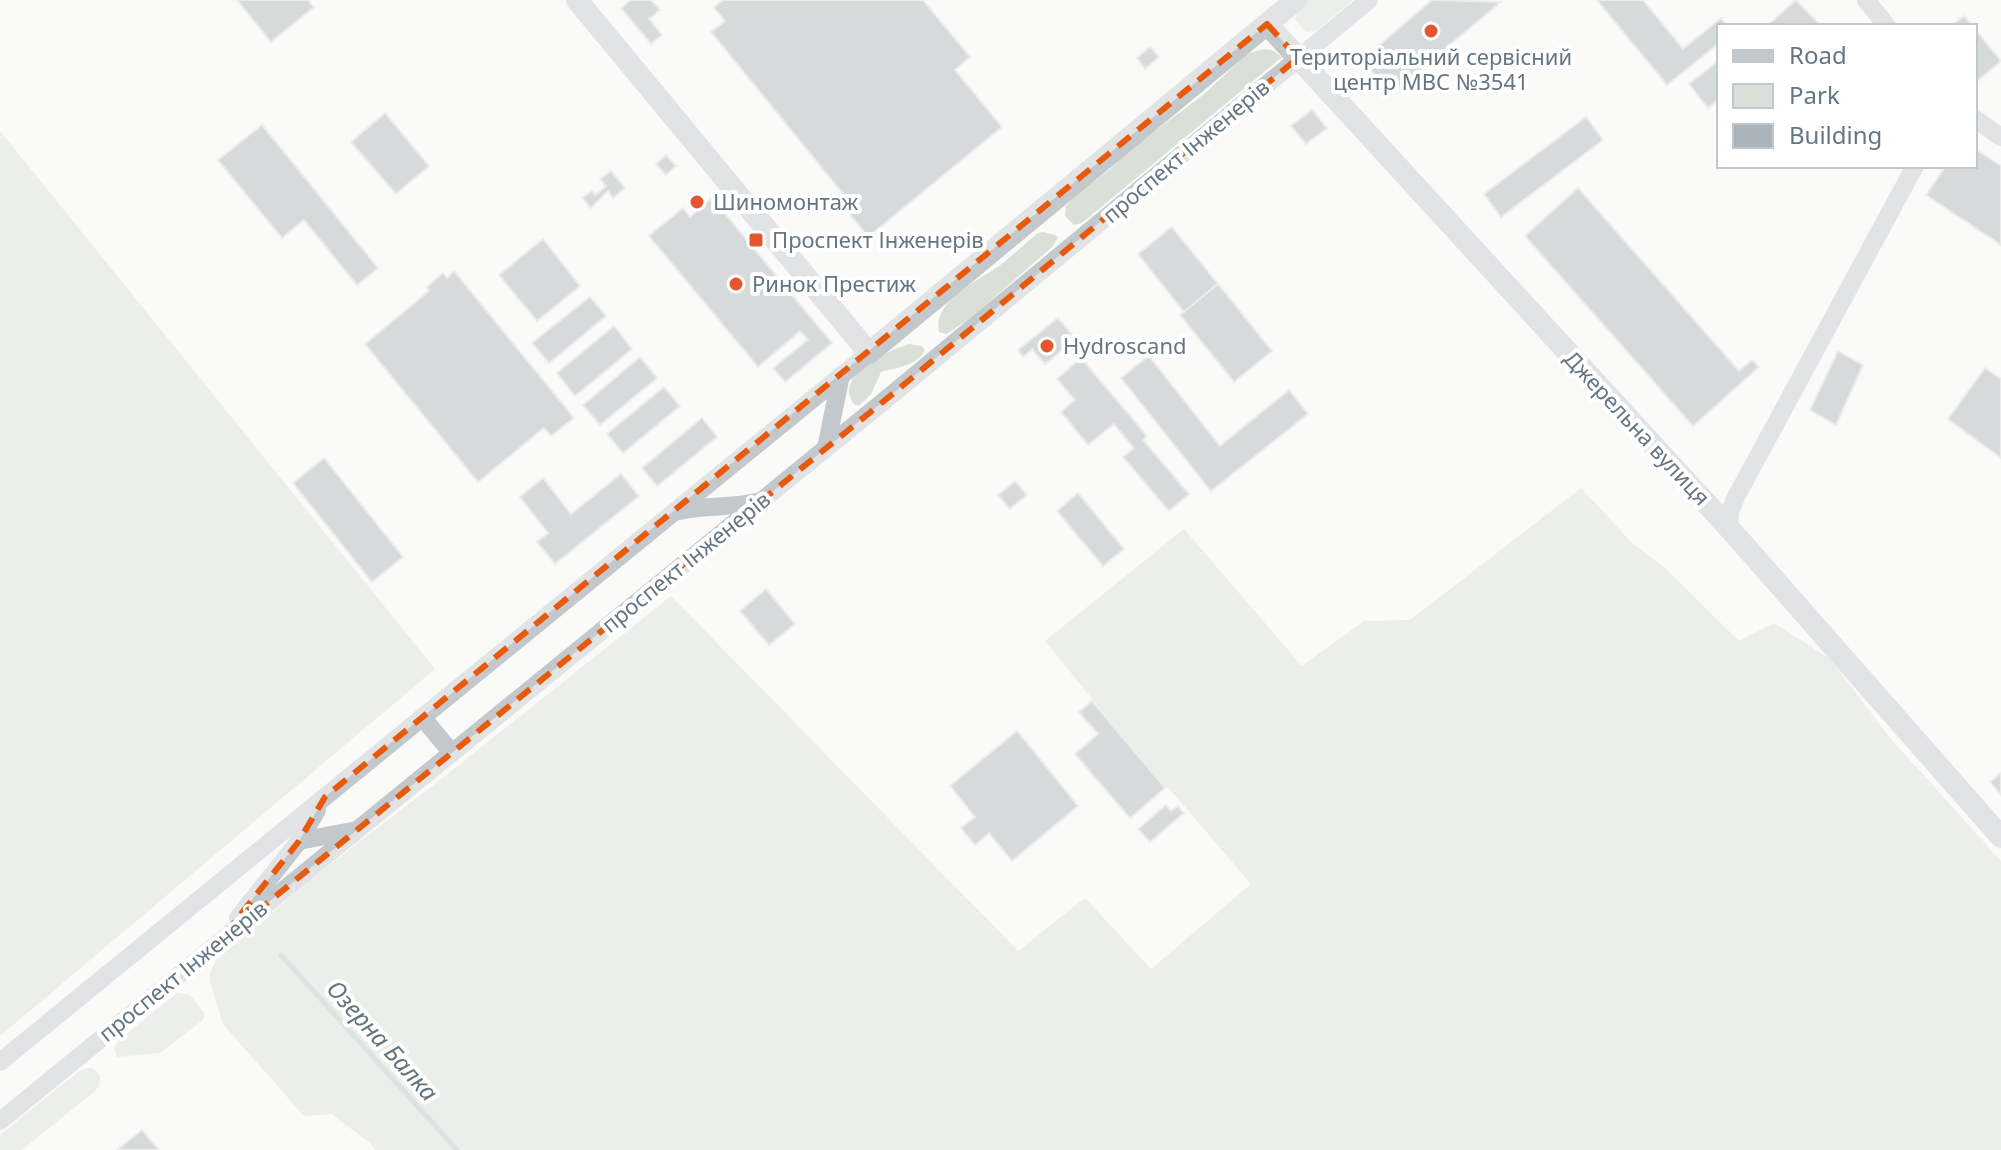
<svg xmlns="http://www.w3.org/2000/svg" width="2001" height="1150" font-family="'Noto Sans',sans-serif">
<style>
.green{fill:#dadfd7}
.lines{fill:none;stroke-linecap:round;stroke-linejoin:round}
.stream{stroke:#bbc7cb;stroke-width:5}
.building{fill:#aab3b9;stroke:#dcdcda;stroke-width:2}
.minor{stroke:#c3c8cc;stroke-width:18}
.tertiary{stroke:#c3c8cc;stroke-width:22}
.marked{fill:none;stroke:#e8590c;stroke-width:6;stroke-dasharray:16 10;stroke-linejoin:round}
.poi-dot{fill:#e4572e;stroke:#fff;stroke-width:3}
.labels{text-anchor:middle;stroke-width:8;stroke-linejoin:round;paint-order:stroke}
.poi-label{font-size:22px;fill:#657683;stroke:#fff;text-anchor:start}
.street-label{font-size:22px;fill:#657683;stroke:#fff}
.water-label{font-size:24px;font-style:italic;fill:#60757c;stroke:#fff}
</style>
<rect width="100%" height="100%" fill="#fafaf8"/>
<!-- green -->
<g class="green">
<path d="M1308,0H1353L1316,31L1306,32L1295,20L1297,12Z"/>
<path d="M1263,49L1272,50L1282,57L1082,223L1074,225L1065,216L1066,206L1078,193L1108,171L1132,148L1203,95L1247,54Z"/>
<path d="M0,131L435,669L0,1036Z"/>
<path d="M1043,232L1055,235L1058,238L1052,247L973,316L947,334L939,332C932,301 979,280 999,266C1012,256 1025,244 1038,233Z"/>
<path d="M910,344L921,346L925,350C917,366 897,367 881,372L871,394L860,405H855C830,377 890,349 910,344Z"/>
<path d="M1581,488L1633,544L1663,566L1739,641L1774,623L1830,659L1890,738L2001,861V1150H376L369,1142L331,1114L304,1116L223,1024L210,982V972L217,959L315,876L444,777L671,596L1018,951L1085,898L1151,969L1251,884L1169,788H1165L1045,641L1184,529L1302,666L1364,621L1410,620Z"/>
<path d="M177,993L190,995L204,1013V1019L160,1053L117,1057L114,1048L119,1040Z"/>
<path d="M88,1068H93L100,1075L99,1086L95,1091L22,1150H0V1135L79,1071Z"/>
</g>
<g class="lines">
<!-- stream -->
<path class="stream" d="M281,955L457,1150"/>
</g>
<!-- building -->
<g class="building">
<path d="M237,0H308L314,7L271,42Z"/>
<path d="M631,0H651L660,10L649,19L662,35L651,44L621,8Z"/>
<path d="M723,0H923L970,57L955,70L1002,127L868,237L839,201L845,196L711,32L725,21L714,7Z"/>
<path d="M1432,0L1501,2L1391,94L1362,60Z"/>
<path d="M1597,0H1643L1683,49L1721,18L1727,26H1719V43L1667,85Z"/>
<path d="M1796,0L1821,26H1771L1769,24Z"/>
<path d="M1964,16L1973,26H1951Z"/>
<path d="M1975,29L2001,61L1975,83Z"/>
<path d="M1150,47L1159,57L1145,69L1137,58Z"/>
<path d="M1717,62L1719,99L1708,108L1689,84Z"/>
<path d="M1312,110L1327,128L1306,144L1291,126Z"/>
<path d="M385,113L429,166L396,194L351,142Z"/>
<path d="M1586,117L1603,140L1501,217L1484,194Z"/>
<path d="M262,125L378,268L357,285L304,220L282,238L218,160Z"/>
<path d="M1975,149L2001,166V245L1926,195L1946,166H1975Z"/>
<path d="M666,155L676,166L666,175L656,164Z"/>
<path d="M611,171L625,188L613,198L608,191L591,208L582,198L592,191L595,195L606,186L600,179Z"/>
<path d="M1578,188L1739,371L1752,360L1759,367L1693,426L1525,236Z"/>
<path d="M712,198L832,343L785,382L773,368L808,340L800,331L758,367L649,236L683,208L690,217Z"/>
<path d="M1172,227L1218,284L1184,312L1138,254Z"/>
<path d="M543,239L580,286L537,321L499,275Z"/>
<path d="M454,271L574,418L551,436L544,428L478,482L365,344L429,291L427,287L443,273L447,278Z"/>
<path d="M1218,284L1272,351L1234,382L1180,315Z"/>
<path d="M590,297L606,316L549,363L532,343Z"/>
<path d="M1058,318L1076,339L1045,364L1032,349L1023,357L1018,350Z"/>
<path d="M614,326L632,349L575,396L557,373Z"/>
<path d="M1838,351L1863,365L1836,425L1810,410Z"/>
<path d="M1149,356L1220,446L1289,390L1308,414L1211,491L1121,378Z"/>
<path d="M640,357L657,378L600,425L583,405Z"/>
<path d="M1081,358L1147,436L1143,440L1189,494L1169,511L1123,457L1134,448L1114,424L1088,445L1061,412L1075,400L1057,379Z"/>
<path d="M1985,368L2001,379V458L1948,419Z"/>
<path d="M664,387L680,406L623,453L607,434Z"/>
<path d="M702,418L717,437L657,486L642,468Z"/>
<path d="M324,458L403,557L372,582L293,483Z"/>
<path d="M621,474L639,496L555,564L537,542L548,533L520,497L543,478L571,514Z"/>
<path d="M1015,481L1027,495L1010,509L998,495Z"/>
<path d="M1078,493L1124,549L1103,566L1057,511Z"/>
<path d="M766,589L795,624L769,645L740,611Z"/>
<path d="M1092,701L1165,788L1130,818L1075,754L1098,734L1079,712Z"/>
<path d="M1017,731L1078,806L1012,861L989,833L975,845L961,828L975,817L950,786Z"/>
<path d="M2001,773V795L1990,782Z"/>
<path d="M1166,805L1171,811L1178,806L1184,813L1150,842L1138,829Z"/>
<path d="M142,1130L159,1150H117Z"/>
</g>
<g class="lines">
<!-- minor -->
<g class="minor">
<path d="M1866,0L1887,26"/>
<path d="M1975,119L2001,137"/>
<path d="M826,448L841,375"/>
<path d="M679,511C705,505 731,508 757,502"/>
<path d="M1729,528L1730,512L1736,497L1915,166"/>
<path d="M422,717L452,753"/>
<path d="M299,841L352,831"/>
<path d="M238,918L299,841L317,810"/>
<path d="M0,1062L869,353"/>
<path d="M0,1121L884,401L1369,0"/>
</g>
<!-- tertiary -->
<g class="tertiary">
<path d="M577,0L869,353L1296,0"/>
<path d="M1267,24L1729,528L2001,837"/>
</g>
</g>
<!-- marked area -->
<path d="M0 0H2001V1150H0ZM1267,24L1298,58L884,401L217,944L299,841L325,797Z" fill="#fafaf8" fill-opacity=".55" fill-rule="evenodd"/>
<path class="marked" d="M1267,24L1298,58L884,401L217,944L299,841L325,797Z"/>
<!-- markers -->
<g class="poi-dot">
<circle cx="1431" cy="31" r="8"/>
<circle cx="697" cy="202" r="8"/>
<rect x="748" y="232" width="16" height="16" rx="4"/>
<circle cx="736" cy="284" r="8"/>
<circle cx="1047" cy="346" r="8"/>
</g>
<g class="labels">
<!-- poi labels -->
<g class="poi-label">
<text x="1431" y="65" text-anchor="middle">Територіальний сервісний<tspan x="1431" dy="25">центр МВС №3541</tspan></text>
<text x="713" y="210">Шиномонтаж</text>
<text x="772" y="248">Проспект Інженерів</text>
<text x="752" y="292">Ринок Престиж</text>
<text x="1063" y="354">Hydroscand</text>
</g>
<!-- street labels -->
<g class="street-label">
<text transform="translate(1186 151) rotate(-40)" y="8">проспект Інженерів</text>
<text transform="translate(1637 428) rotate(47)" y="8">Джерельна вулиця</text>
<text transform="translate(686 562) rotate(-39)" y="8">проспект Інженерів</text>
<text transform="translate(183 971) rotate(-39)" y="8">проспект Інженерів</text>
</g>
<!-- water labels -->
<g class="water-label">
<text transform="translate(382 1041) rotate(48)" y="8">Озерна Балка</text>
</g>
</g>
<!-- legend -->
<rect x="1717" y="24" width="260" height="144" fill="#ffffff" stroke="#c1c8cd" stroke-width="2"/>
<rect x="1733" y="50" width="40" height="12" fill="#c3c8cc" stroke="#c1c8cd" stroke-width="2"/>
<text x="1789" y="64" font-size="24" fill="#657683">Road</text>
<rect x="1733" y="84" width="40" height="24" fill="#dadfd7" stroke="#c1c8cd" stroke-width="2"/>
<text x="1789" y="104" font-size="24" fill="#657683">Park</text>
<rect x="1733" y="124" width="40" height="24" fill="#aab3b9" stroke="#c1c8cd" stroke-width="2"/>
<text x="1789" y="144" font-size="24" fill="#657683">Building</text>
</svg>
